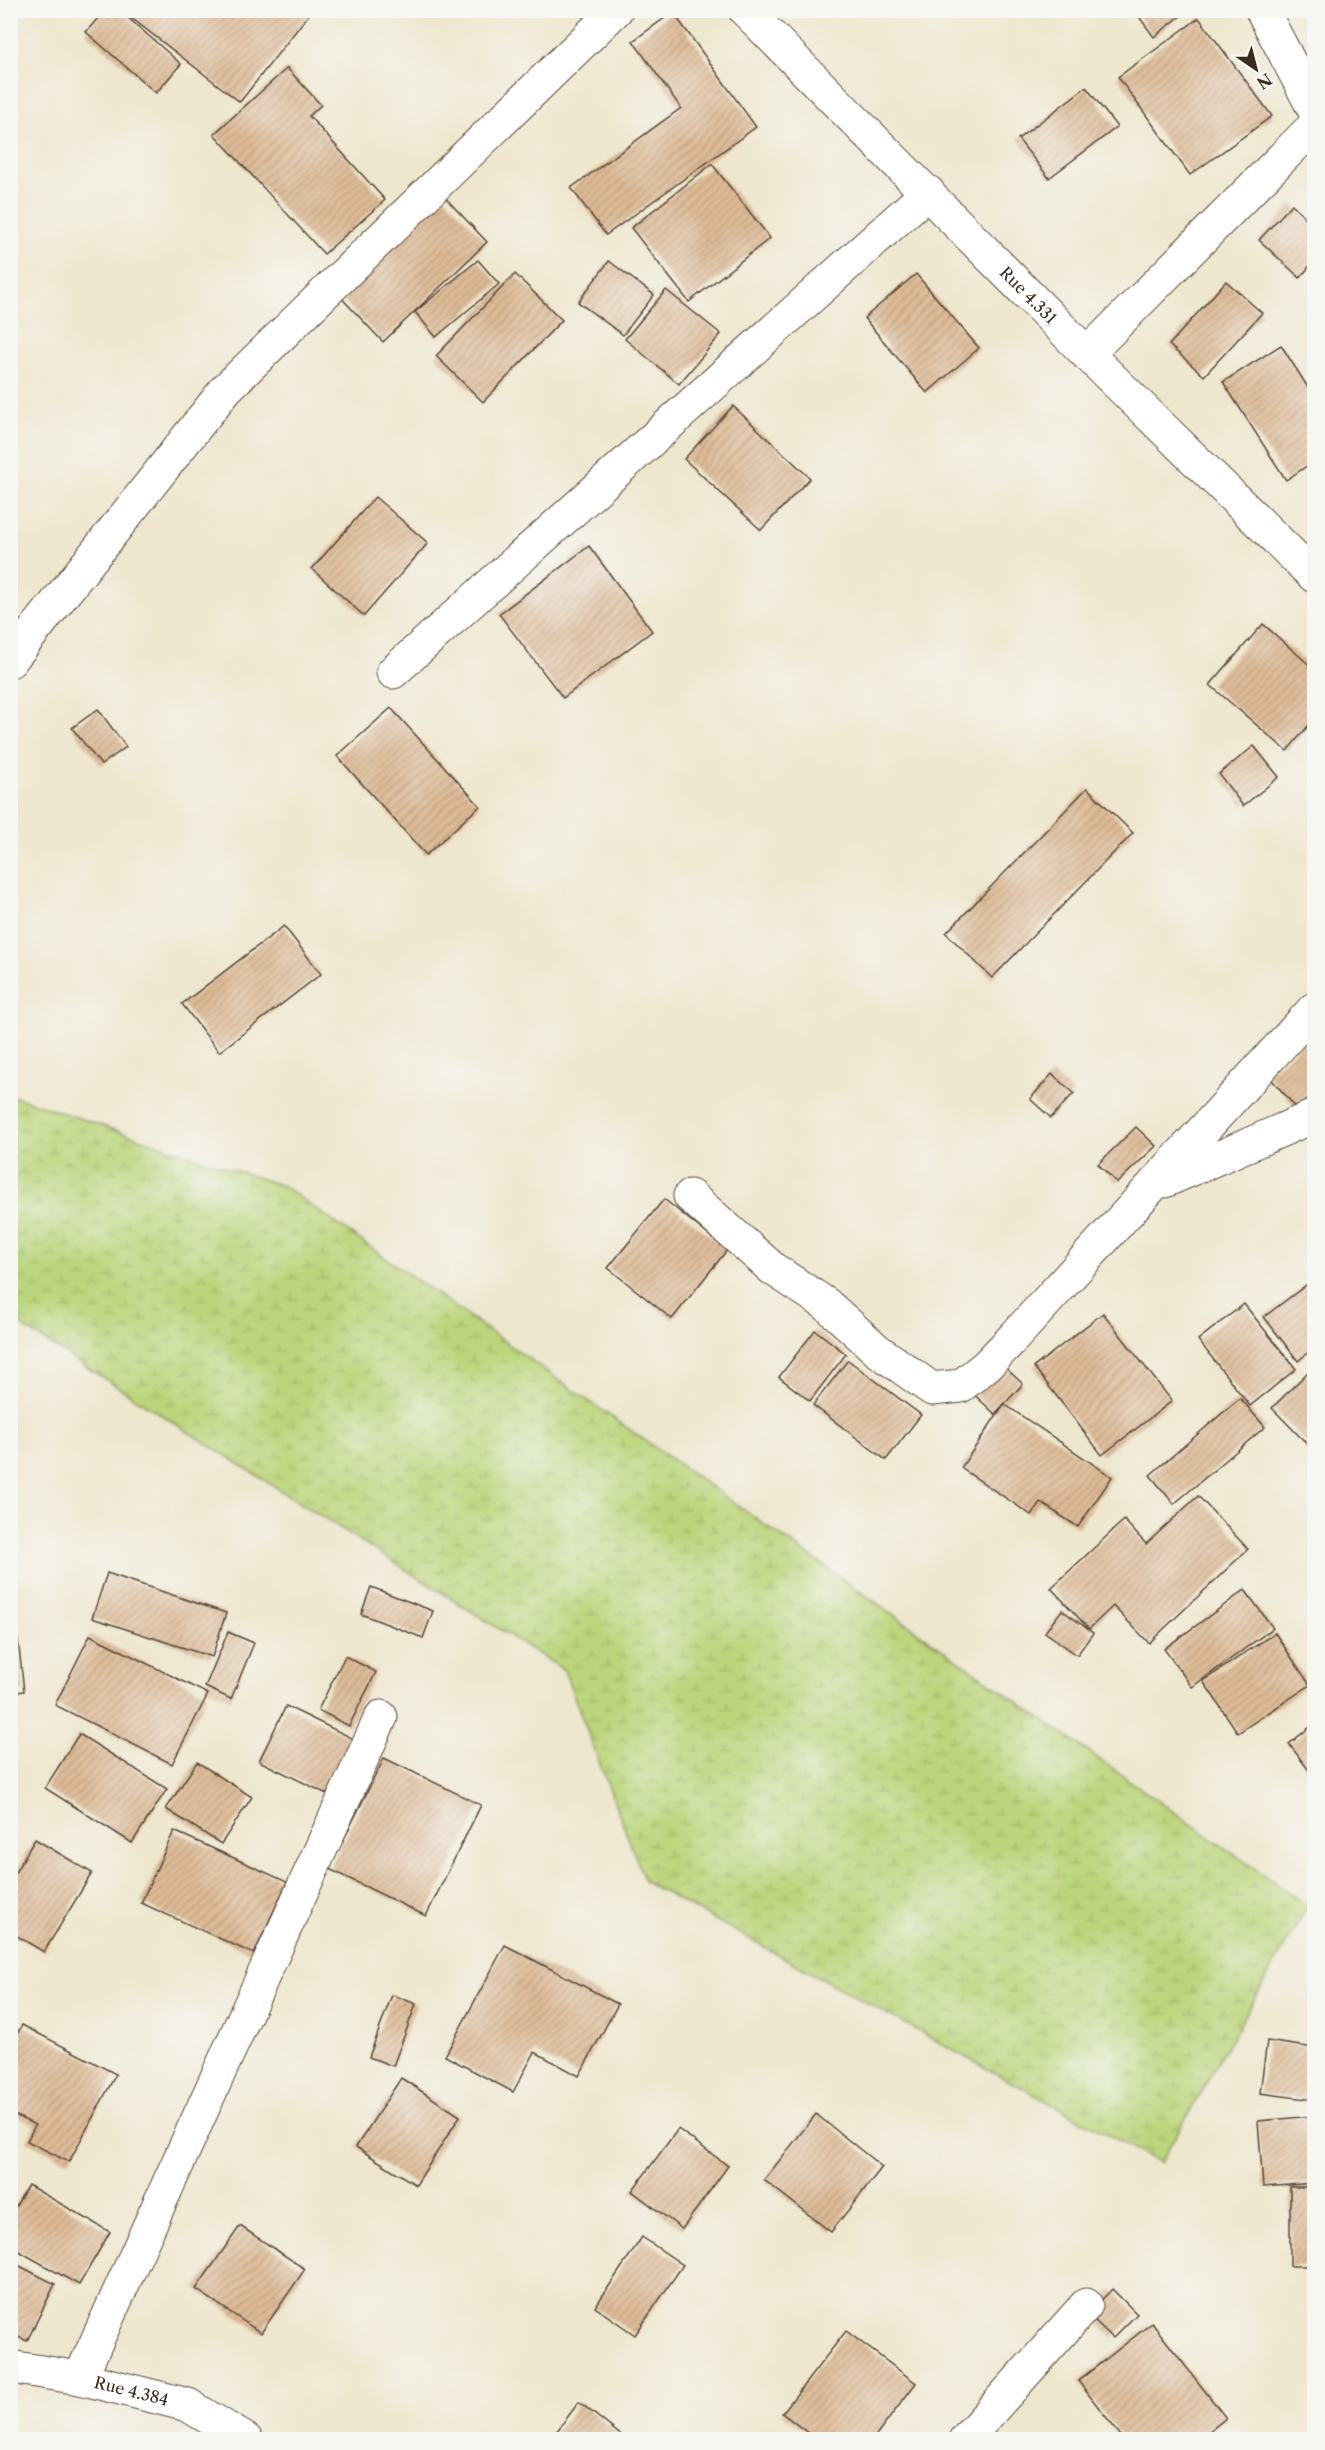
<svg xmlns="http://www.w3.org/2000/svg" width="1325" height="2450" font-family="'Libre Caslon Text',serif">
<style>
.wetland{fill:url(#wetland-marsh);stroke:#7b804c;stroke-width:1.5}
.building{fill:url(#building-hatch)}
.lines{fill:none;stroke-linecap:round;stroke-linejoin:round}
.street-casing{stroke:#564638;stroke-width:35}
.street{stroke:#fff;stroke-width:33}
.labels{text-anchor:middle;stroke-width:6;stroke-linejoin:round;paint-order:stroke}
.street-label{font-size:16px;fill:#3b2a1e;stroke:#f6f6f2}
</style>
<defs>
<pattern id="wetland-marsh" width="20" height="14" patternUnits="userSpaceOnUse" patternTransform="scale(1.5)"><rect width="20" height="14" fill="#bbd57b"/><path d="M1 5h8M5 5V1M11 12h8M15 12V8" fill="none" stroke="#a2b76a"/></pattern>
<pattern id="building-hatch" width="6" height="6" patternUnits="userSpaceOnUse" patternTransform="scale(1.5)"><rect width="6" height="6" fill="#dfbc98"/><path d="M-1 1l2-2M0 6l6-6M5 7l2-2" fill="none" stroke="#b6997b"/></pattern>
</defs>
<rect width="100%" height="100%" fill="#f6f6f2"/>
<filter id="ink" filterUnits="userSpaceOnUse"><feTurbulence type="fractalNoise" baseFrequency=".0167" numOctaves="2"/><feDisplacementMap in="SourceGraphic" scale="12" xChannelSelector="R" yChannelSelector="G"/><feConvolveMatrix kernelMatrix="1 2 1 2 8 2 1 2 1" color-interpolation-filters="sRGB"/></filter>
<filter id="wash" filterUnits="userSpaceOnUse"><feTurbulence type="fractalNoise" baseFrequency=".008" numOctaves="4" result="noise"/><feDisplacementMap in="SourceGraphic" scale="24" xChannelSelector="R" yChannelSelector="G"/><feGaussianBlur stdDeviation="1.35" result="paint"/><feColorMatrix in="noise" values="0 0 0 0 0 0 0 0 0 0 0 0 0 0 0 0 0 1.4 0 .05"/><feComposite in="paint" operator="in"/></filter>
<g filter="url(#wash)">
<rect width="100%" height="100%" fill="#eee6cd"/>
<!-- wetland -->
<path class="wetland" d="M10,1095L283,1186L1308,1906L1160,2163L645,1882L564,1670L26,1329L11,1317Z"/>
<g id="blocks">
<!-- building -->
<g class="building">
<path d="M105,10H119L181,64L156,93L86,32Z"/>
<path d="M121,10H307L310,13L240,102Z"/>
<path d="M1134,10H1188L1154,37Z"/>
<path d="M673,12L756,127L606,235L571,188L681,108L633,41Z"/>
<path d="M1199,18L1272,116L1190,175L1118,77Z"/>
<path d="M287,68L321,105L309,116L385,200L324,254L214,134Z"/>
<path d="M1086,87L1117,127L1049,178L1018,139Z"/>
<path d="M712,164L770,238L689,302L631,228Z"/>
<path d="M436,188L487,242L383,342L332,288Z"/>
<path d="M1292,204L1314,226V261L1300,278L1259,240Z"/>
<path d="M478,260L499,284L436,337L415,312Z"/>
<path d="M609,261L654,295L623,335L578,302Z"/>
<path d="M515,274L562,320L483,402L436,356Z"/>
<path d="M916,274L979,348L927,393L864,318Z"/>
<path d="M1226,281L1262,313L1204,376L1169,345Z"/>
<path d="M666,290L721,334L679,384L625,339Z"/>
<path d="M1281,345L1314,397V461L1286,480L1223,382Z"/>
<path d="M733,406L810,478L761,530L684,459Z"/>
<path d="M375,497L428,543L364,616L312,569Z"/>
<path d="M589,546L652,631L563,698L499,614Z"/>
<path d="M1263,624L1314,669V719L1287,751L1210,685Z"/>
<path d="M391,708L480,806L426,855L337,756Z"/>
<path d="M98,709L126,747L101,765L72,728Z"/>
<path d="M1254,746L1279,777L1243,806L1219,774Z"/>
<path d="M1087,788L1133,833L992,978L946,933Z"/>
<path d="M284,926L321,974L219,1052L182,1004Z"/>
<path d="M1314,1033V1118L1309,1123L1267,1074Z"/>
<path d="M1052,1074L1074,1093L1051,1118L1030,1099Z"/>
<path d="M1136,1127L1156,1146L1117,1183L1098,1164Z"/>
<path d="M664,1199L727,1250L672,1319L608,1268Z"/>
<path d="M1314,1279V1348L1298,1361L1264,1317Z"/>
<path d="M1244,1304L1296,1369L1250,1406L1198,1340Z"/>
<path d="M1103,1313L1172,1401L1102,1455L1034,1367Z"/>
<path d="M815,1330L846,1354L810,1401L779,1377Z"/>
<path d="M995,1358L1023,1384L995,1414L967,1388Z"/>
<path d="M848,1360L921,1415L886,1460L813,1405Z"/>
<path d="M1314,1366V1451L1272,1408Z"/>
<path d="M1240,1398L1265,1427L1174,1504L1150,1475Z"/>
<path d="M1004,1404L1112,1477L1078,1527L1040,1502L1031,1515L961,1468Z"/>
<path d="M1198,1496L1248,1549L1149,1643L1113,1606L1089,1629L1051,1588L1124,1520L1146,1544Z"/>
<path d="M107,1573L226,1613L212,1657L92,1618Z"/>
<path d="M371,1587L433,1611L423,1638L361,1614Z"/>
<path d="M1245,1590L1273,1628L1192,1687L1164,1649Z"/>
<path d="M1062,1610L1093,1633L1077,1655L1045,1632Z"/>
<path d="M16,1622L24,1691L10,1693V1623Z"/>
<path d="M228,1632L254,1643L231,1699L205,1687Z"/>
<path d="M1275,1633L1310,1685L1238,1733L1203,1681Z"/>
<path d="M90,1635L208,1694L172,1764L55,1705Z"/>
<path d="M345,1656L376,1672L349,1726L318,1710Z"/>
<path d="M286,1706L356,1740L329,1795L259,1761Z"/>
<path d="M1314,1724V1777L1289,1744Z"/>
<path d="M79,1734L167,1789L132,1843L45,1788Z"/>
<path d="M384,1758L481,1805L426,1916L329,1869Z"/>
<path d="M197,1762L252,1797L221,1844L166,1809Z"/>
<path d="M174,1831L287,1882L254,1954L141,1903Z"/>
<path d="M35,1839L92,1873L44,1952L10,1932V1881Z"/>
<path d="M505,1945L618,2004L579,2076L535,2052L513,2092L445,2056Z"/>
<path d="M392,1995L416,2004L393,2066L369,2057Z"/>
<path d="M22,2025L116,2074L69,2162L27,2141L35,2125L10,2113V2047Z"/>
<path d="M1267,2041L1314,2048V2100L1260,2093Z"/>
<path d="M401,2078L460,2116L416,2185L356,2147Z"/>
<path d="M816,2114L882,2167L831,2232L764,2180Z"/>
<path d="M1314,2116V2183L1263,2187L1258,2121Z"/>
<path d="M678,2129L728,2166L682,2229L632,2191Z"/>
<path d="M28,2185L110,2232L79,2285L10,2246V2216Z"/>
<rect x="1290" y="2187" width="24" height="79"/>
<path d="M240,2226L305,2269L261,2333L196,2289Z"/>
<path d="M642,2237L683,2265L635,2335L595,2307Z"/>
<path d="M10,2261L55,2284L27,2341L10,2333Z"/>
<path d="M1112,2289L1137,2314L1113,2338L1088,2314Z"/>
<path d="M1152,2323L1226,2418L1198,2440H1124L1078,2381Z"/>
<path d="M846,2331L916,2383L873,2440H817L782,2413Z"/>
<path d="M579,2402L627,2440H550Z"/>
</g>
</g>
</g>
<g filter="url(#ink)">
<use href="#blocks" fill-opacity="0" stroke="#564638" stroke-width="1.5"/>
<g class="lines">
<defs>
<g id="street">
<path id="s1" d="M745,10L1087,354L1314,576"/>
<path d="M1262,10L1314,109"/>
<path d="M1087,354L1314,126"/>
<path d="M10,661L226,389L616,10"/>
<path d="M393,672L928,192"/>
<path d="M1165,1181L1314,1116"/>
<path d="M690,1196L773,1269L826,1304L877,1350L932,1389L961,1386L987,1365L1015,1336L1314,1009"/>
<path id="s2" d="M10,2367L80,2378L188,2405L246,2440"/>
<path d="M80,2378L381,1717"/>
<path d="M965,2440L1086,2305"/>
</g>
</defs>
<!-- street casing -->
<use href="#street" class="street-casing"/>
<!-- street -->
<use href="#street" class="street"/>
</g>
</g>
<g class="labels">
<!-- street labels -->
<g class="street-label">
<text dy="6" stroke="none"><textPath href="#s1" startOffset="402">Rue 4.331</textPath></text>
<text dy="6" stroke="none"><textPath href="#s2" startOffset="124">Rue 4.384</textPath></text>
</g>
</g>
<!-- margin -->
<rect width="1325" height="2450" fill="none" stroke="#f6f6f2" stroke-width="36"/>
<!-- north arrow -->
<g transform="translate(1256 69) rotate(145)" stroke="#f6f6f2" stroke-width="4.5" paint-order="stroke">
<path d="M0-4.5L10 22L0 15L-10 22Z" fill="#3b2a1e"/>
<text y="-9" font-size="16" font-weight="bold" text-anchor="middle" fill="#3b2a1e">N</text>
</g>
</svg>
